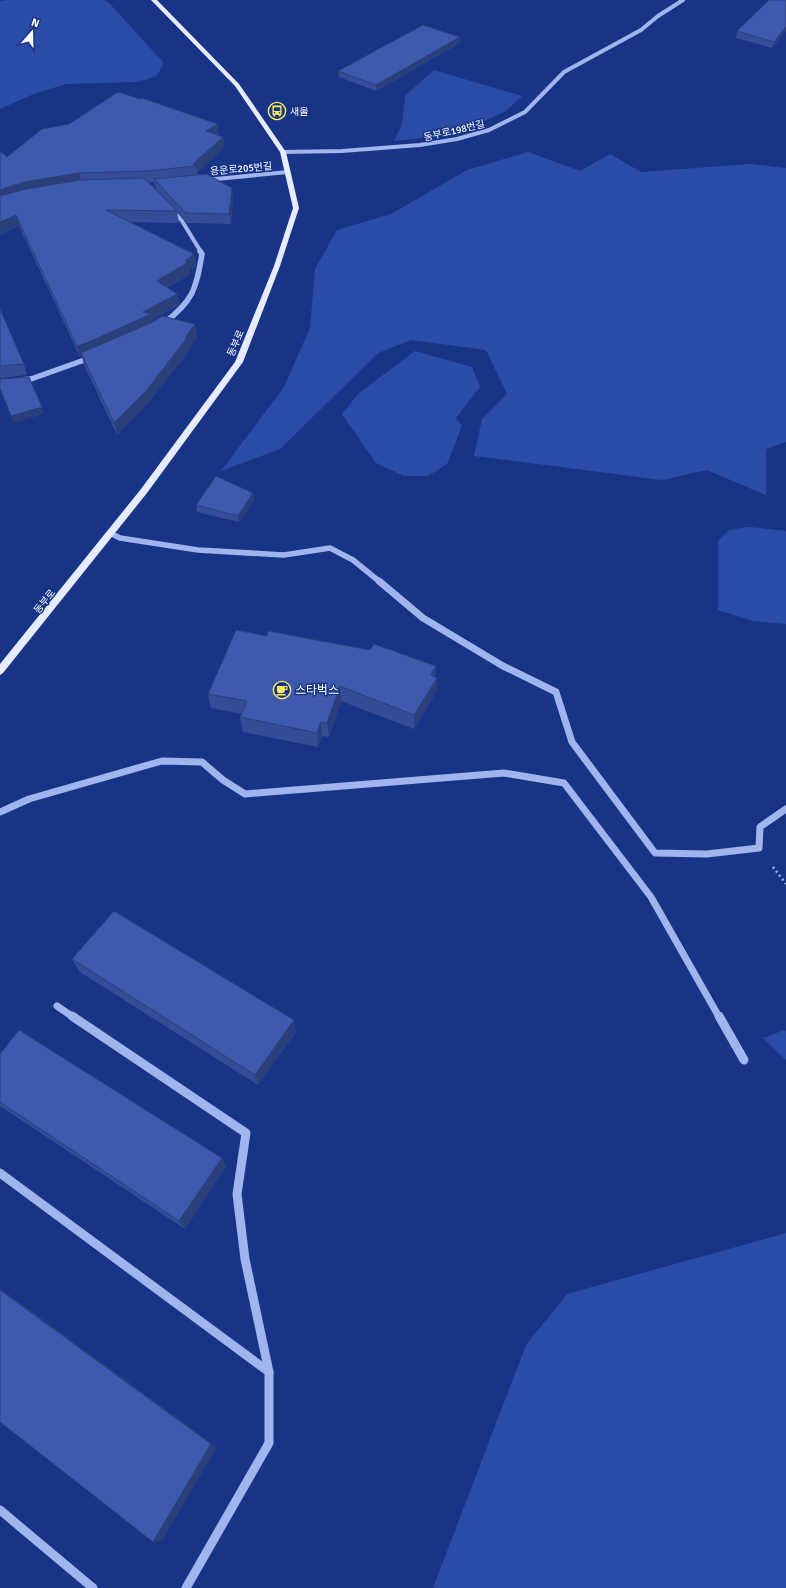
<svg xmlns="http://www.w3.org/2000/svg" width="786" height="1588" font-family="Signika,'Noto Sans KR',sans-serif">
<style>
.green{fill:#2b4ca6}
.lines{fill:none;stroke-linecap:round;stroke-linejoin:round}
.path{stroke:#a0b4ed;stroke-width:2.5;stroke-dasharray:2 3;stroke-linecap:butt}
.minor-far3{stroke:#a0b4ed;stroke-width:4}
.minor-far2{stroke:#a0b4ed;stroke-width:5.5}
.minor-far1{stroke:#a0b4ed;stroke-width:7}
.minor{stroke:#a0b4ed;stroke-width:9}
.major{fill:#e6ebff;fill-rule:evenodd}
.wall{fill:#344d96;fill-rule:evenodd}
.shaded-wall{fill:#2b3f7a}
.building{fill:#3d5aaf;stroke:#2b3f7a}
.labels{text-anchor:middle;stroke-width:3;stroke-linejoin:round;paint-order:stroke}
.far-poi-label{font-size:10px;fill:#fff;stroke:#183487;text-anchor:start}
.far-street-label{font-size:10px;fill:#fff;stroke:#183487}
.poi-label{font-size:12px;fill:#fff;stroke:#183487;text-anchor:start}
</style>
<rect width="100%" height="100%" fill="#183487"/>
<!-- green -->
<g class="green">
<path d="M7,0H104L109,3L164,63L157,76L138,82L66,84L34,94L0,109V1Z"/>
<path d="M434,70L522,96L506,111L480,123L431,137L394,141L402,124L405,96Z"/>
<path d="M528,152L580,171L610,154L641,172L750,164L786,168V442L766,449V495L707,470L662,480L474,456L482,419L507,394L486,350L411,340L378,353L280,449L221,471L284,387L310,328L315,269L337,230L391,214L467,170Z"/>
<path d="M415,351L472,367L480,387L456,418L462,426L447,464L428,476H404L376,463L342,414L359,393Z"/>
<path d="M749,527L786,531V624L753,621L718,610V541L729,530Z"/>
<path d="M784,1030L786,1031V1060L763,1038Z"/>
<path d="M786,1233V1588H433L526,1345L567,1294Z"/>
</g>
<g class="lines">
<!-- path -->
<path class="path" d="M773,867L786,884"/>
<!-- minor-far3 -->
<g class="minor-far3">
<path d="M283,152L342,151L420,145L457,139L489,130L525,112L564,72L641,30L658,16L683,0"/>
<path d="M206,180L288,172"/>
<path d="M172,210L182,221L201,252"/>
</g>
<!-- minor-far2 -->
<g class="minor-far2">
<path d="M163,324C193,301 196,290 202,254L200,251"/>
<path d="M20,380L31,379L90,358"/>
<path d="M110,533L120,538L198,550L284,555L330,548L353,560L380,582"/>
</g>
<!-- minor-far1 -->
<g class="minor-far1">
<path d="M379,581L423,618L503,666L556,692L572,742L655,853L707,854L759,848L760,827L786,809"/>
<path d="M0,812L29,799L162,761L202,762L223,780L245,794L504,773L564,783L651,897L719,1017"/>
<path d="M57,1006L73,1017"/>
</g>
<!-- minor -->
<g class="minor">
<path d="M72,1016L246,1133L237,1194L245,1259L269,1372V1443L186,1588"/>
<path d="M719,1016L744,1060"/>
<path d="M0,1173L269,1372"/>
<path d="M0,1510L93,1588"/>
</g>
<!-- major -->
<path class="major" d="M151,0H157L239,84L286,152L299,208L280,266L243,362L147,493L3,673L0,675V664L141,489L235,362L274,266L293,208L280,152L235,86Z"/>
</g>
<!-- wall -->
<g class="wall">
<path d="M786,0V31L772,48L736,38L737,31Z"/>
<path d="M460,43L376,91L339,77L338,71Z"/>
<path d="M219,135L218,136L223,137L224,148L197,173L198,174L233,198L231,224L187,223L177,212L179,223L129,222L194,254L196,266L190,270V274L167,288L177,294L179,305L153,319V322L195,324L197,337L189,348V351L148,403L117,435L84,365L82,357H80L19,226L0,235V151L7,157ZM149,182H154L156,189L170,205Z"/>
<path d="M0,309L24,364L27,375L0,378Z"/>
<path d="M253,493L254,500L239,522L197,512L196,505Z"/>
<path d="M436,666L435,677L437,678L436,692L414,729L341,701L329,737L322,736L318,747L243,732L240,717L242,714L211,708L208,694Z"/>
<path d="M72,959L296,1032L258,1085L80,972Z"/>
<path d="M0,1054L222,1158L226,1167L185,1229L0,1106Z"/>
</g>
<!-- shaded-wall -->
<g class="shaded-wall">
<path d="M786,27V31L772,48L774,42Z"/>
<path d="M460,37V43L376,91V85Z"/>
<path d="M218,124L219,135L208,142L206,131Z"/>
<path d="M223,137L224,148L197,173L196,166L193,164Z"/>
<path d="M79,173L82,185L0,202V190L24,182Z"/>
<path d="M232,188L233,198L231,224L229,214Z"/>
<path d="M16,215L19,226L0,235V222Z"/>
<path d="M194,254L196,266L190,270V274L159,292L157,281Z"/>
<path d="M177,294L179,305L153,319L154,325L81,353L82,357H80L77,346Z"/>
<path d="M195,324L197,337L189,348V351L148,403L117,435L114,423L185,338Z"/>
<path d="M42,407L44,414L14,423L11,416Z"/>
<path d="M253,493L254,500L239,522L238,516Z"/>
<path d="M436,666L435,681L437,678L436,692L414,729V715Z"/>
<path d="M340,686L341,701L329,737L327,723Z"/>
<path d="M321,722L322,736L318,747L317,733Z"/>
<path d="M294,1020L296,1032L258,1085L255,1075Z"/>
<path d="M222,1158L226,1167L185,1229L179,1221Z"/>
<path d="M0,1288L217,1447L162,1541L153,1542L0,1290Z"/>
</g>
<!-- building -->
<g class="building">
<path d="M769,0H786V27L774,42L737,31Z"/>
<path d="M423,25L460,37L376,85L338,71Z"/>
<path d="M118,92L140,99L142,98L218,124L206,131L223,137L193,164L196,166L146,171L79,173L24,182L0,190V151L7,157L42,129L69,124Z"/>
<path d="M207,174L232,188L229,214L186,213L154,179Z"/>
<path d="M144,178L177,211L106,210L194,254L185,261L188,262L157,281L177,294L143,312L151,314L89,342L77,346L16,215L0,222V196L26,189L80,180Z"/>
<path d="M0,309L24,364L0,366Z"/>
<path d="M162,316L195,324L185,338H187L146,391L114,423L81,353L155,321Z"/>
<path d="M29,377L42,407L11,416L0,388V379Z"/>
<path d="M216,476L253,493L238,516L196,505Z"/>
<path d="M236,630L267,636L268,631L370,650L374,644L436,666L431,675L437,678L414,715L340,686L327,723L321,722L317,733L240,717L247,701L208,694Z"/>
<path d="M114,911L294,1020L255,1075L72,959Z"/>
<path d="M19,1030L222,1158L179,1221L0,1102V1054Z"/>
<path d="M0,1290L211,1444L153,1542L0,1422Z"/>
</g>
<!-- icons -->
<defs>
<symbol id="bus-ring" viewBox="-11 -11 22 22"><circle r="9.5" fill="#183487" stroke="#ffee5c" stroke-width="1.5"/><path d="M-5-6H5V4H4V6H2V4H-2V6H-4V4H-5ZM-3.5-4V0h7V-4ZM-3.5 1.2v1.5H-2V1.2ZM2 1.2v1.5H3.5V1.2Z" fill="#ffee5c"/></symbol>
<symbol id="cafe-ring" viewBox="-11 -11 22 22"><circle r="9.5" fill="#183487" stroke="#ffee5c" stroke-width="1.5"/><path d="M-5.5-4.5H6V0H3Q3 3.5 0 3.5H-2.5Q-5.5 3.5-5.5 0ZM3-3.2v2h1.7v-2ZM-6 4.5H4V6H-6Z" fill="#ffee5c"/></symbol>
</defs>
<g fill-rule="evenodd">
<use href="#bus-ring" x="267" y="101" width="20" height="20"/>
<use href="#cafe-ring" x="272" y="680" width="20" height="20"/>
</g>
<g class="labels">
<!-- far-poi labels -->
<g class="far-poi-label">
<text x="290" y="115">새울</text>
</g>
<!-- far-street labels -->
<g class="far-street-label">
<text transform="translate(454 130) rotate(-13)" y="4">동부로198번길</text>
<text transform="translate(241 168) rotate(-5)" y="4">용운로205번길</text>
<text transform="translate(235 343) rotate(-67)" y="4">동부로</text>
<text transform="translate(44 601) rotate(-51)" y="4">동부로</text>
</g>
<!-- poi labels -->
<g class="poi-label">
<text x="295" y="694">스타벅스</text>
</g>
</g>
<!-- north arrow -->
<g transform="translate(32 32) rotate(20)" stroke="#183487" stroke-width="3" paint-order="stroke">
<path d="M0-3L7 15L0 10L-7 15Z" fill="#ffffff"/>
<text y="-6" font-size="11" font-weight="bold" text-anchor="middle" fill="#ffffff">N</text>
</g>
</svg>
